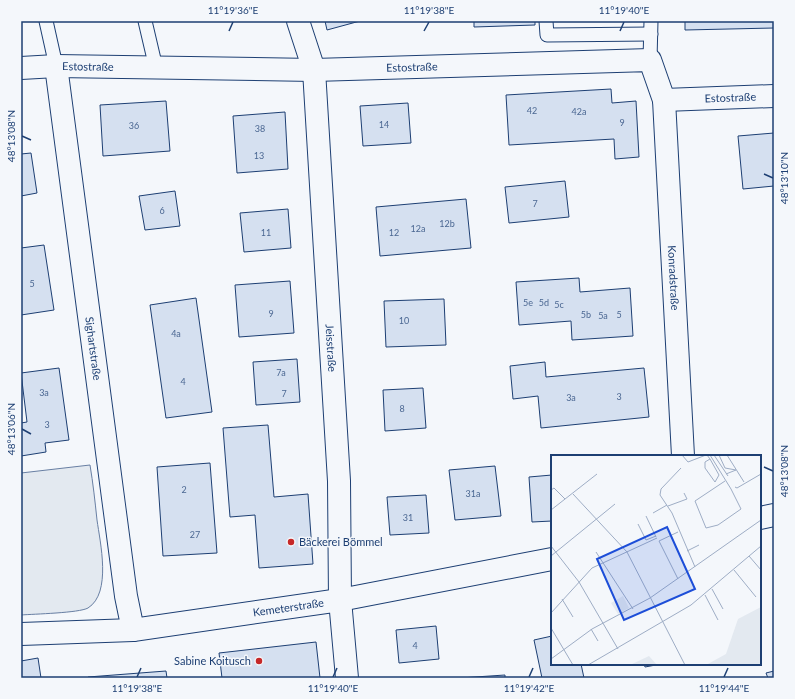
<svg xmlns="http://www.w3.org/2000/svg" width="795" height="699" font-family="Lato,sans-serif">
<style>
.green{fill:#e3e9f0;stroke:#687fa3}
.building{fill:#d5e0f0;stroke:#1d3f73}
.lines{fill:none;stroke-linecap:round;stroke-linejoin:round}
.lane-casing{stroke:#1d3f73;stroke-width:15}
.street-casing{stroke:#1d3f73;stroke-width:24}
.lane{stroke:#f4f7fb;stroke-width:13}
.street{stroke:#f4f7fb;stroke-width:22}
.ticks{fill:none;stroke:#1d3f73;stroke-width:1.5}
.poi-dot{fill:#c62828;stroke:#f4f7fb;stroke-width:1.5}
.labels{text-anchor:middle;stroke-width:3;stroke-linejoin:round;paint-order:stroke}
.number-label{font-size:9px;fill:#4b6792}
.street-label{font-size:11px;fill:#1d3f73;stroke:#f4f7fb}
.poi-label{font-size:11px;fill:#1d3f73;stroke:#f4f7fb;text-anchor:start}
.inset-road{fill:none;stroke:#9eadc5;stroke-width:1}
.view{fill:#1d4ed8;fill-opacity:0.15;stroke:#1d4ed8;stroke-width:2}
.inset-edge{fill:none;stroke:#1d3f73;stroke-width:2}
.neatline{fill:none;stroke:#1d3f73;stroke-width:1.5}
.ticks-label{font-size:10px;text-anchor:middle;fill:#1d3f73}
</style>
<rect width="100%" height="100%" fill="#f4f7fb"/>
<!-- green -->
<path class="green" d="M90,465C93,483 95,501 97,520C100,542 112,593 88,608C79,613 34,614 21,615V473Z"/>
<!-- building -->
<g class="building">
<path d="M325,21H360L327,30Z"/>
<path d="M474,21H535V25L474,27Z"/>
<path d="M685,21H774V28L685,30Z"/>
<path d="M611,89L612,103L636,101L639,157L615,159L614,139L509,145L506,95Z"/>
<path d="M166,101L170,151L103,156L100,105Z"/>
<path d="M408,103L411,143L363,146L360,106Z"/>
<path d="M285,112L288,169L237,173L233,116Z"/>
<path d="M774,133V186L743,189L738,136Z"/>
<path d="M31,153L37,193L21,196V154Z"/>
<path d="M565,181L569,217L509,223L505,187Z"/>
<path d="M175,191L180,226L145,230L139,196Z"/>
<path d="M466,199L471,248L380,256L376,207Z"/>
<path d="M288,209L291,248L244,252L240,213Z"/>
<path d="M44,245L54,310L21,315V248Z"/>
<path d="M579,278L580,292L630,288L633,336L572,340L571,321L519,325L516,282Z"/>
<path d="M290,281L294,333L239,337L235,285Z"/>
<path d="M196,298L212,412L166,418L150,305Z"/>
<path d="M444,299L446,345L386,347L384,301Z"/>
<path d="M297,359L300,402L256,405L253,362Z"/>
<path d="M545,362L546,377L644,368L649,417L541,428L538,396L513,399L510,366Z"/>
<path d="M59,368L69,440L45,443L46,452L21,456V423L27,422L21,373Z"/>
<path d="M423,388L426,428L385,431L383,390Z"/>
<path d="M268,425L274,497L308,494L313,564L259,568L255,515L230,517L223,428Z"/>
<path d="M210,463L217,553L163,556L157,467Z"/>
<path d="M495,466L501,516L455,520L449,470Z"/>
<path d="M552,475V521L532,522L529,477Z"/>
<path d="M426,495L429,533L390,535L387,497Z"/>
<path d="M436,626L439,659L399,663L396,630Z"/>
<path d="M552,636V664H581L584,678H542L534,640Z"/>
<path d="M316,642L320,678H222L219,653Z"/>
<path d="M38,658L41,678H21V661Z"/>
<path d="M644,664H661L645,667Z"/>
<path d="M166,671L167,678H88V677Z"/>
<path d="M774,671V678H768L766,673Z"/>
<path d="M505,675V678H460Z"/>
</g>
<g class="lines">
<defs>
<g id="lane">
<path d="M46,21L56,66"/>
<path d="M145,21L156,68"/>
<path d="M546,21L547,35L651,34"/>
<path d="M650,60L651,21"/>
</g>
<g id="street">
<path id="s1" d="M298,21L314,70L339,481L340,600L347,678"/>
<path id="s2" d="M56,66L126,596L133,630"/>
<path id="s3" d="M21,68L56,66L314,70L650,60L664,100L774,96"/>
<path id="s4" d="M664,100L683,456"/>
<path d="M760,518L774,515"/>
<path id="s5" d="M21,634L133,630L340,600L552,559"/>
</g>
</defs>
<!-- lane casing -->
<use href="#lane" class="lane-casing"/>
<!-- street casing -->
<use href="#street" class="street-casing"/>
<!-- lane -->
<use href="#lane" class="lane"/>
<!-- street -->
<use href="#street" class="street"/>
</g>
<!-- ticks -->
<path class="ticks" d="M229,31L233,22M424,31L429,22M620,31L624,22M22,136L31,140M764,174L773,178M22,429L31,434M764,467L773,471M137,677L141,668M333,677L337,668M529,677L533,668M724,677L728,668"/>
<!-- markers -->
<g class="poi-dot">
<circle cx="291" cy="542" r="4"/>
<circle cx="259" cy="661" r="4"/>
</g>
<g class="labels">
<!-- number labels -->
<g class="number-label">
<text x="532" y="114">42</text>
<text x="579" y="115">42a</text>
<text x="622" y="126">9</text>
<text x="384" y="128">14</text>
<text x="134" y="129">36</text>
<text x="260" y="132">38</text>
<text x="259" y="159">13</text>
<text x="535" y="207">7</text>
<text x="162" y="214">6</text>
<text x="447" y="227">12b</text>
<text x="418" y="232">12a</text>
<text x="266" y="236">11</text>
<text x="394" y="236">12</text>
<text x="32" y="287">5</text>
<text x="528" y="306">5e</text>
<text x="544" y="306">5d</text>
<text x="559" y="308">5c</text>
<text x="271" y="317">9</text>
<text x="586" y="318">5b</text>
<text x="619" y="318">5</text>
<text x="603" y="319">5a</text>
<text x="404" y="324">10</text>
<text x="176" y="337">4a</text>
<text x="281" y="376">7a</text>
<text x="183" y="385">4</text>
<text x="44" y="396">3a</text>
<text x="284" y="397">7</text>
<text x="619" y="400">3</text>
<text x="571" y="401">3a</text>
<text x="402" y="412">8</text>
<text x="47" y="428">3</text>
<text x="184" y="493">2</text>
<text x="473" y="497">31a</text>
<text x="408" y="521">31</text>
<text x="195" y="538">27</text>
<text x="415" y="649">4</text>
</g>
<!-- street labels -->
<g class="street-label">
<text dy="4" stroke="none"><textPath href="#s3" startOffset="67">Estostraße</textPath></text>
<text dy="4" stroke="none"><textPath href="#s3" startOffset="391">Estostraße</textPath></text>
<text dy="4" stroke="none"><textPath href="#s3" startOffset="738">Estostraße</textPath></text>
<text dy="4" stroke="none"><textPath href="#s4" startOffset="178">Konradstraße</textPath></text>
<text dy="4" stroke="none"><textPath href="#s2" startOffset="285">Sighartstraße</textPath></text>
<text dy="4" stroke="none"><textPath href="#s1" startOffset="330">Jeisstraße</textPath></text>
<text dy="4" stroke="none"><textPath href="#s5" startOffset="269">Kemeterstraße</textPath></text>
</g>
<!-- poi labels -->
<g class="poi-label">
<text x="299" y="546">Bäckerei Bömmel</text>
<text x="251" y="665" text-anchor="end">Sabine Koitusch</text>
</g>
</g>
<!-- overview -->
<g transform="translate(551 455)">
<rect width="210" height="210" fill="#f4f7fb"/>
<path d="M72,141L78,153L67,159L60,148ZM210,152V210H155L175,199L187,164ZM98,201L106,210H79Z" fill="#e3e9f0"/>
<path class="inset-road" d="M131,0L137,7L155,0M156,0L159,4L168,20L164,27L154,13V7L159,4M159,0L180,34L190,54L167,70L155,73L144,46L174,26M163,0L177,21M168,0L174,13L185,15L175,19M176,0L193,27M130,13L110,34L109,40L121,58L144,112M184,32L186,33L210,19M0,35L3,33L14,44M22,39L76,97L134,210M117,51L136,44L133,38M0,55L46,19M102,58L116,50M95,61L105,82M87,69L95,85L105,81M108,86L127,124M108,86L127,77M0,91L28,127L67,194M136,96L148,90M45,97L82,154M0,101L64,49M198,101L210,115M183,115L205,142M161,134L172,154M154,140L167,165M11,144L22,162M0,158L41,113L106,83M0,173L22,210M40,174L47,186M0,204L41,174L99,143L210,65M37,210L140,150L210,91"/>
<path class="view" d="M116,72L144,134L73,165L46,104Z"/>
<rect width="210" height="210" class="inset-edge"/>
</g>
<!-- border -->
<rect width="795" height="699" fill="none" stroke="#f4f7fb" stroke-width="44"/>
<rect x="22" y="22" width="751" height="655" class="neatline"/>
<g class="ticks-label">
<text x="233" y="14">11°19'36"E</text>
<text x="429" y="14">11°19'38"E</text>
<text x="624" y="14">11°19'40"E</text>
<text transform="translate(11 136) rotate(-90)" y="4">48°13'08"N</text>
<text transform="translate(784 178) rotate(-90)" y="4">48°13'10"N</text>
<text transform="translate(11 429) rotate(-90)" y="4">48°13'06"N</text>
<text transform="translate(784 471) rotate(-90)" y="4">48°13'08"N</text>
<text x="137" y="692">11°19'38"E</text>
<text x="333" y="692">11°19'40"E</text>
<text x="529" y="692">11°19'42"E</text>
<text x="724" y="692">11°19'44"E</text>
</g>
</svg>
